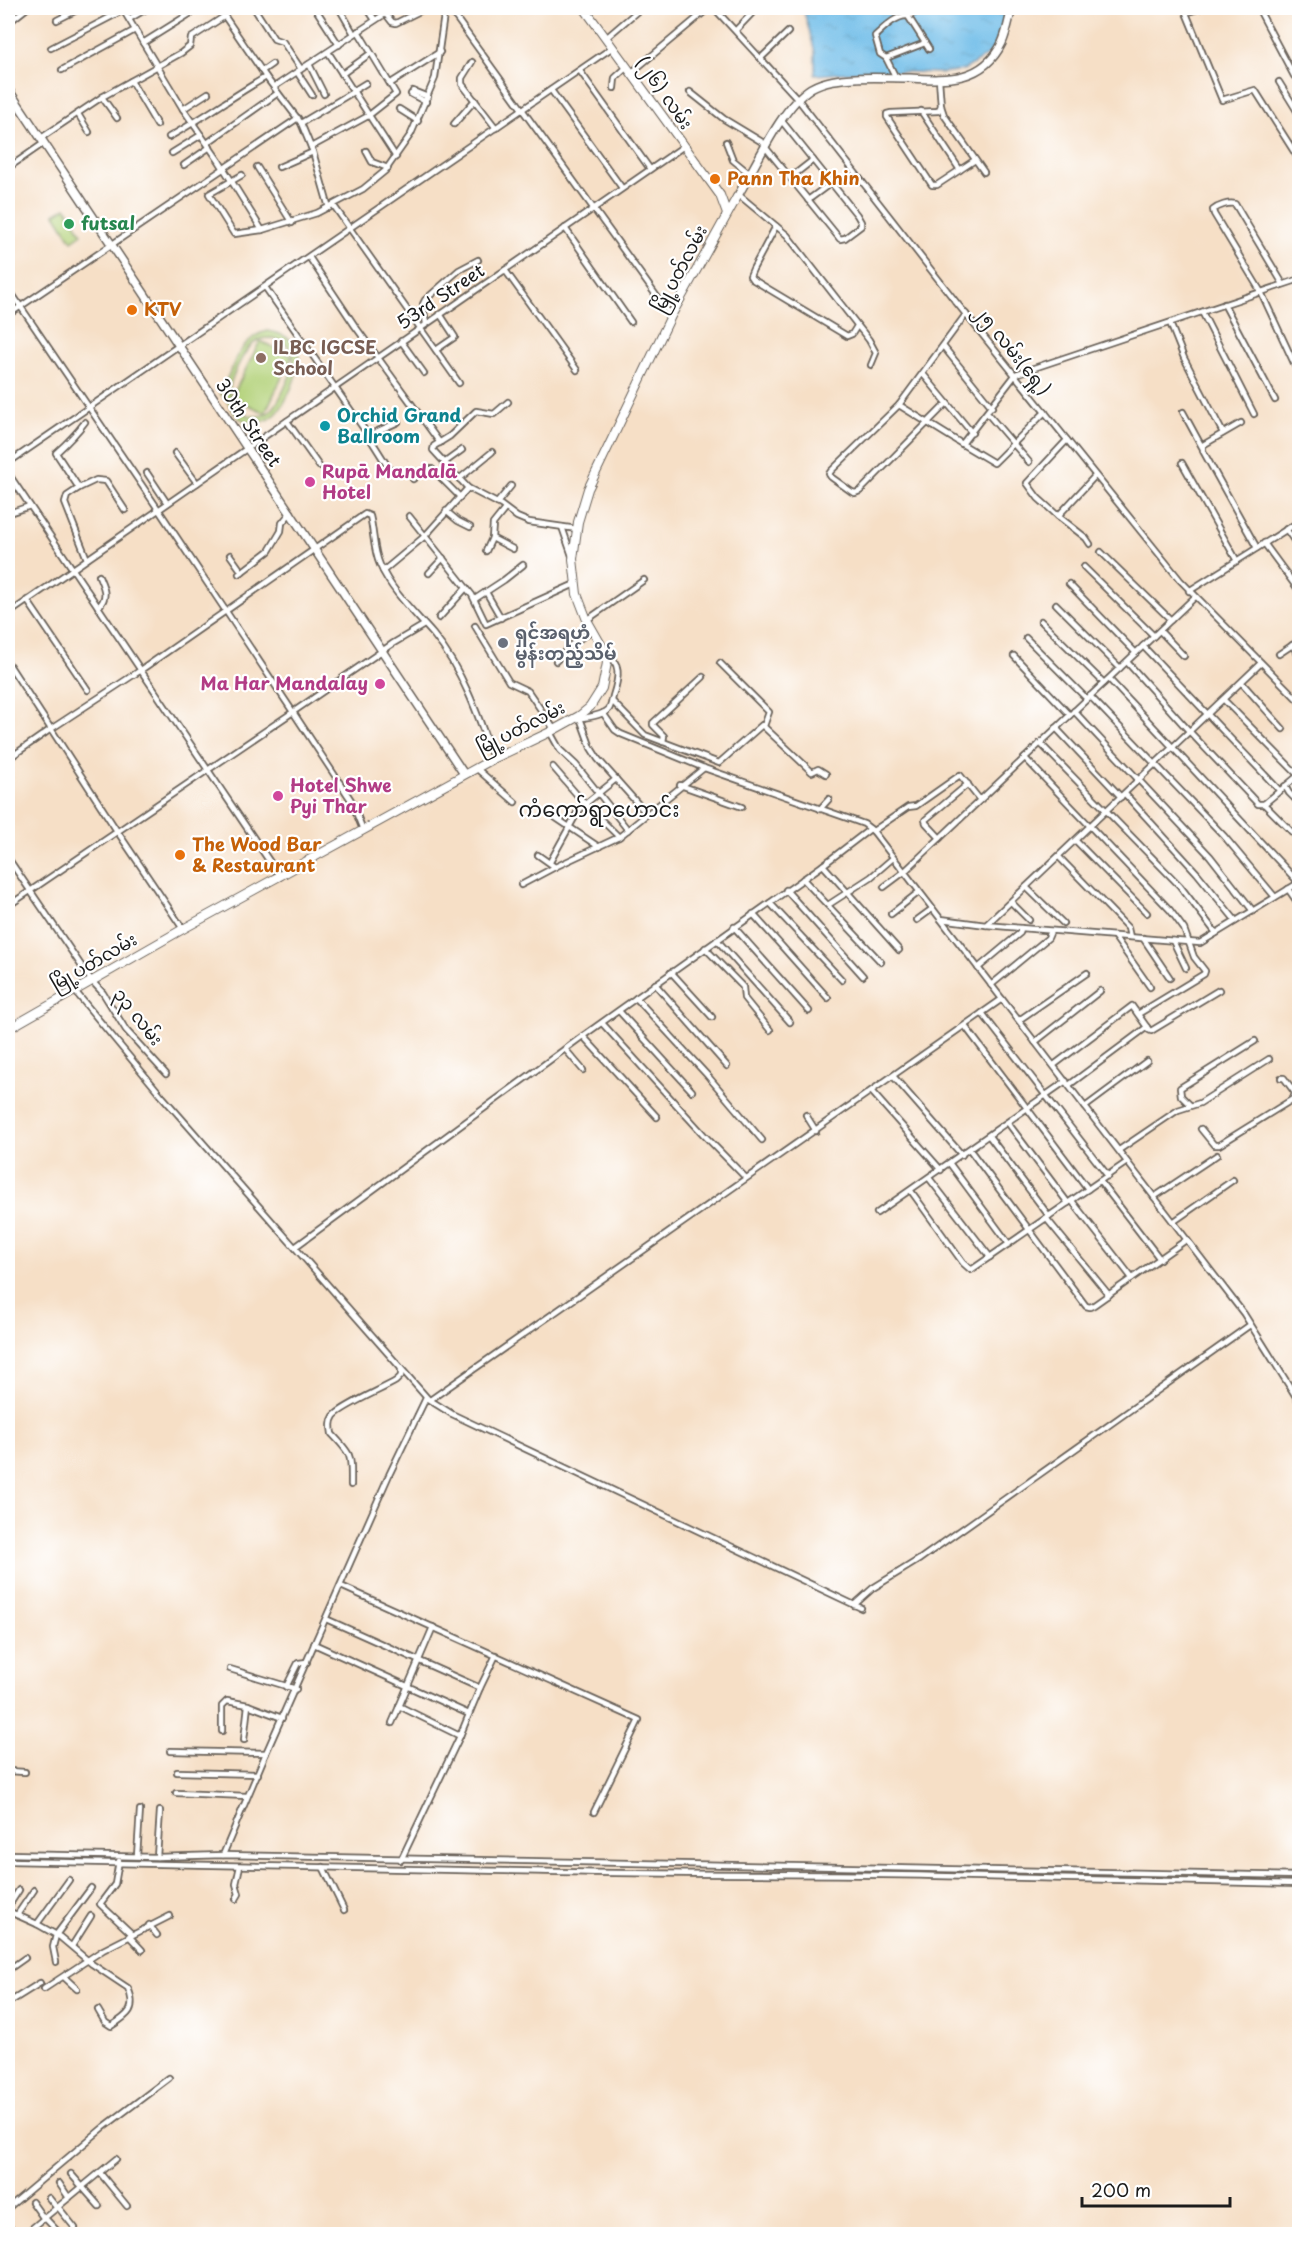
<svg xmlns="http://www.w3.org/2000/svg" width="1307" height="2242" font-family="'Playpen Sans','Noto Sans Myanmar',sans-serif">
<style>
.garden{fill:#b2d178;stroke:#67764a;stroke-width:1.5;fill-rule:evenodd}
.water{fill:url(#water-ripples);stroke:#446c82;stroke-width:1.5}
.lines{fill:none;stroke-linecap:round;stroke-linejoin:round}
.street-casing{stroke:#686058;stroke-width:8}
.secondary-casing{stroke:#686058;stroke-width:10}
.primary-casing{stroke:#686058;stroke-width:10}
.street{stroke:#fff;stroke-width:4.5}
.secondary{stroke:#fff;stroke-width:7}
.primary{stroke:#fff;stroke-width:8}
.food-dot{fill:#e8710a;stroke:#fff;stroke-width:2}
.leisure-dot{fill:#2e9e5b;stroke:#fff;stroke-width:2}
.education-dot{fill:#8d6e63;stroke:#fff;stroke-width:2}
.culture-dot{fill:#0f9aa8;stroke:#fff;stroke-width:2}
.hotel-dot{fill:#d1479c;stroke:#fff;stroke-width:2}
.worship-dot{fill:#6b7280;stroke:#fff;stroke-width:2}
.labels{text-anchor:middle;stroke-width:4.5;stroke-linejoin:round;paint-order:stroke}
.street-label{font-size:18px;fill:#1c1c1c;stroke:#fff}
.food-label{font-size:18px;font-weight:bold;fill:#c56008;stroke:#fff;text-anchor:start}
.leisure-label{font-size:18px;font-weight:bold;fill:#27864d;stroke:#fff;text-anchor:start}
.education-label{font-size:18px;font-weight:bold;fill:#785e54;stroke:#fff;text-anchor:start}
.culture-label{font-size:18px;font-weight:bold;fill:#0d838f;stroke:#fff;text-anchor:start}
.hotel-label{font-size:18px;font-weight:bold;fill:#b23c85;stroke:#fff;text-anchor:start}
.worship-label{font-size:18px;font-weight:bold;fill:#5b616d;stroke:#fff;text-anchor:start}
.quarter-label{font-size:21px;fill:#1c1c1c;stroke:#fff}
</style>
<defs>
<pattern id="water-ripples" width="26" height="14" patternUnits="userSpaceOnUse" patternTransform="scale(1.5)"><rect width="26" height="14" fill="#6dbce8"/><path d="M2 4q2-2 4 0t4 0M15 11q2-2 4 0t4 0" fill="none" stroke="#5ea1c6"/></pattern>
</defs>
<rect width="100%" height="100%" fill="#fff"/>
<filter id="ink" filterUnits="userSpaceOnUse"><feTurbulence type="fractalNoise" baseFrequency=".0167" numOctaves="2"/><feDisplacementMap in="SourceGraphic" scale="12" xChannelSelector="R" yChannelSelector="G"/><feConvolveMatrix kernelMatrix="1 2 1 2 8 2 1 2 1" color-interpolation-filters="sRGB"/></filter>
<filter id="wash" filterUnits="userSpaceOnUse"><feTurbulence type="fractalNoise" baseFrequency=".008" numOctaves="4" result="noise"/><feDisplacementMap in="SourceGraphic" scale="24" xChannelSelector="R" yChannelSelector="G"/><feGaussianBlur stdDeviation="1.35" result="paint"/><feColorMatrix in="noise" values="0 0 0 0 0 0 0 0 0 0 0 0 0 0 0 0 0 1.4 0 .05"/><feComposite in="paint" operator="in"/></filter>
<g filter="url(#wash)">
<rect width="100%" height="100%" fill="#f6dfc6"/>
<!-- garden -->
<g class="garden">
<path d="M66,207L82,234L72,241L55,214Z"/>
<path d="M268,331C307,338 302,363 290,391C286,400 282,409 275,415C268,421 258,424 249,422C228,417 232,399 220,394C232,370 239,337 268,331ZM273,338C300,346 296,364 286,385C279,401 272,419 252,416C246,415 240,412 236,407C231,402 229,393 230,386C232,375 246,347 255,342C260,338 266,338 273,338Z"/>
<path d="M260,341L292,356L265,413L232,397Z"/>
</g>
<!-- water -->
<path class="water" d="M803,8H1010L992,52L964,70L942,73L870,71L815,75V52Z"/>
</g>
<g filter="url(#ink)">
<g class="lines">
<defs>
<g id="street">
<path d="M122,8L183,109L219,161L262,230"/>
<path d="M219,8L266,77L301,123L313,152L329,208"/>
<path d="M254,8L274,39L283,42L301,69"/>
<path d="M315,8L339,45"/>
<path d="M339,8L354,34"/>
<path d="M367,8L375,20"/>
<path d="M449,8L671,316"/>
<path d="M714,8L797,98L956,302L1180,580L1300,702"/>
<path d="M1184,8L1222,100L1255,90L1300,161"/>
<path d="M1258,8L1294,76"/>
<path d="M1293,8L1300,21"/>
<path d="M1186,11L1188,12L1201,8"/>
<path d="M385,13L392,22L396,23L426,8"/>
<path d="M908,16L925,8"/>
<path d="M129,19L148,8"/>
<path d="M57,20L81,8"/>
<path d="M8,23L27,8"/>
<path d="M736,30L757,8"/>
<path d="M606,38L641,8"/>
<path d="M143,43L199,8"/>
<path d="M51,48L124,10"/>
<path d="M328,52L396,157"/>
<path d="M761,58L788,32"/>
<path d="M886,58L925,43"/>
<path d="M472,62L462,78V84L496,128"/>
<path d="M309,64L324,94"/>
<path d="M62,70L135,30"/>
<path d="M262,71L272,64"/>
<path d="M580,71L650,169"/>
<path d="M297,72L312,95"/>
<path d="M631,73L709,8"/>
<path d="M342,74L371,53"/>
<path d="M1297,75L1300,78"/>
<path d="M896,78L886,58L880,54L875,36C884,28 896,15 908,16L929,49"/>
<path d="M939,79L941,106L944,115L984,172"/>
<path d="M131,81L157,125"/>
<path d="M1279,82L1300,116"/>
<path d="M391,83L440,52"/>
<path d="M274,87L394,8"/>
<path d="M614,88L615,78L627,67"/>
<path d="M551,90L622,188"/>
<path d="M353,91L366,83"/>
<path d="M413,91L428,97"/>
<path d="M690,92L724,119L767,145"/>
<path d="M411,94L426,102"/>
<path d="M102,97L117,118"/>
<path d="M941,106L938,111L891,113L887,114V117L932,185H937L975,160"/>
<path d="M183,109L208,93"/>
<path d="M399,109L418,121"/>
<path d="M921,111L960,170"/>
<path d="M78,114L89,132"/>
<path d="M301,123L353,92"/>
<path d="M454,124L475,100"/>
<path d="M169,137C202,119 233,96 266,77"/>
<path d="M41,138L102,97L181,53L190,46L191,38L225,16"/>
<path d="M726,142L733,160L750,174"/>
<path d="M207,143L278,93"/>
<path d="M311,147L368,116L396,94L358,31"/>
<path d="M766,148L840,239L845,238L861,226V222L857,215L781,120"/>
<path d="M366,151L372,162L388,168"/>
<path d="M172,153L201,135"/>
<path d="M184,165L210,147"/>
<path d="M257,167L292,223"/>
<path d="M279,167L313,152"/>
<path d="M8,168L44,143"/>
<path d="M242,175L209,194L234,234L262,230L317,213L363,189L385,171L411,134L435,78L445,8"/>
<path d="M790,178L813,160"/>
<path d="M739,195L787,235L869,340L876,353L871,365"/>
<path d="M808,200L831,183"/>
<path d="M334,206L459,383"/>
<path d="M776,226L753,269L750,276L752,279L847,336L852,334L857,326"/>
<path d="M565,228L631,322"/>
<path d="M309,257L355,326L440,443"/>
<path d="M505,270L577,370"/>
<path d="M1283,284L1235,204C1229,202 1218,206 1213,210L1214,214L1261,292L1300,376"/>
<path d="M265,287L366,432L390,470"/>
<path d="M8,288L158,509L293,712L392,644L424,625"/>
<path d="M1224,304L1275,400"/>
<path d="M1202,312L1254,414"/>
<path d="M8,315L298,118"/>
<path d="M1170,323L1184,358L1223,433"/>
<path d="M426,324L423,304L425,300L459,270L478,260"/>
<path d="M401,341L424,373"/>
<path d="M943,346L992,407"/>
<path d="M436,350L455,337L440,314"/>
<path d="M923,374L972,433"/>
<path d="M508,402L494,414L476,411L450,436L434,446L433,450L468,488L501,505L517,517L529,522L577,529"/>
<path d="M947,403L860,491L855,493L852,492L831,477L829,474L831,471L899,405L966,314"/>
<path d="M899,405L962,444L1016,374L1300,279"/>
<path d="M1183,412L1202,447"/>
<path d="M987,413L1029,462"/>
<path d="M287,421L319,466"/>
<path d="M85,422C77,433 67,443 56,453L79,488L67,496L65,503L87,559"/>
<path d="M1241,423L1203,445V451L1257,548"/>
<path d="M367,436L398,422"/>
<path d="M962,444L994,463L1045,412"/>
<path d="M175,453L197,483"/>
<path d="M8,463L613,47"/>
<path d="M444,463L462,450"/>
<path d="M1182,463L1237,561"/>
<path d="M8,473L280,877"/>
<path d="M147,473L167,503"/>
<path d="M413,479L425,470L432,469L460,497"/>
<path d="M459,479L492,452"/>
<path d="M79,488L96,480L106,481L125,510"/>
<path d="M497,503L511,486"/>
<path d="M505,509L493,524L492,538L513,549"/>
<path d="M446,511L458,521L470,527"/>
<path d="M12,512L30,506"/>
<path d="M409,516L472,595L486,624L575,584"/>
<path d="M1058,516L1038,498L1027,483L1067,440"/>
<path d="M562,527L572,556"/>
<path d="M1286,529L1300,549"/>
<path d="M1264,543L1300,592"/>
<path d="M1090,544L1086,538L1058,516L1095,476"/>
<path d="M486,551L492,538"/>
<path d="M1101,552L1171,620"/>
<path d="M230,555L242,572"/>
<path d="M1084,567L1154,636"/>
<path d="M383,571L425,536L468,488"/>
<path d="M429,573L443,558"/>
<path d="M239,574L269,551L281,531L282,523L291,512"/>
<path d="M1069,584L1136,653"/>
<path d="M1189,591L1300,521"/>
<path d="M486,592L501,618"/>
<path d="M475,599L504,580L523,565"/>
<path d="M27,600L88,690"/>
<path d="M1056,604L1120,668"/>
<path d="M98,607C109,597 104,588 99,576"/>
<path d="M8,614L684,146"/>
<path d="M439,618L466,588"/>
<path d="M587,620L644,580"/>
<path d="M1041,621L1104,683"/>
<path d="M475,626L509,682L528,691L554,729"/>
<path d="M1160,631L1184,656"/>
<path d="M1026,638L1087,699"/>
<path d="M1292,645L1300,657"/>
<path d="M1143,646L1280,791"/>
<path d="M1279,654L1300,640"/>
<path d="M1014,656L1070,715"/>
<path d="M556,661L571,645L592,630"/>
<path d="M1127,662L1190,732L1258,804H1264L1300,774"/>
<path d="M8,663L51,729L8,759"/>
<path d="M720,663L769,712L764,726"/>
<path d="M1109,679L1299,883"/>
<path d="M1242,683L1283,729"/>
<path d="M1090,696L1224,836L1275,897"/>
<path d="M1224,700L1298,775"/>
<path d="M612,701L645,735L719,763L762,725L812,772L818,769L826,774"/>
<path d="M1074,711L1210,856L1253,911"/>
<path d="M603,713L615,730L621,734L704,768L850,819L864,824L873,831L1244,1314L1300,1403"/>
<path d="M580,718L591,748L598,759L646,813"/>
<path d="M578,719C586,717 603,716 609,709C611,706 612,700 613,696C619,678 622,662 604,651"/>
<path d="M1056,728L1121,797"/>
<path d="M550,732L560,750L576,765L628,830"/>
<path d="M663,742L664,736L653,725V723L703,677"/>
<path d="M1040,743L1180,886L1216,933"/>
<path d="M1025,758L1170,910L1184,929L1194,957L1205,971L1204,974L1138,1014"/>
<path d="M476,768L515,802"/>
<path d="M680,785L742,807"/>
<path d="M1285,786L1289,793L1300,804"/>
<path d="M1125,794L1197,873L1236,921"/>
<path d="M1264,804L1300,840"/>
<path d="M820,809L829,799"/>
<path d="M556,818L599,847"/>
<path d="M873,831L908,807L916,806L960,775L980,800"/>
<path d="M619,837L704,768"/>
<path d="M940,838L926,823L925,820L968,784"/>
<path d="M1076,841L1147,913"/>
<path d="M538,855L555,867L619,837L585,804L553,767"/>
<path d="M1059,857L1128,928L1130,937"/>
<path d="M8,858L91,980L103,993L126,1030L166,1074"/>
<path d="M550,862L577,813L585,804L616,779"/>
<path d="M823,865L899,950"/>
<path d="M803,879L881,962"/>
<path d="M521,885L555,867"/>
<path d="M884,887L904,872L1195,597"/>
<path d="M1026,887L1063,923"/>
<path d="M1288,889L1300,906"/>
<path d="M786,890L863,976"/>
<path d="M1011,902L1029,920"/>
<path d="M770,903L842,980"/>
<path d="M828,905L871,877L893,858"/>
<path d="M8,906L293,712L351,800L363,830"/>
<path d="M753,914L828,998"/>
<path d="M891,914L919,892"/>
<path d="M941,919L986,925L1200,943L1300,882"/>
<path d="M917,920L932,909"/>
<path d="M986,925L1261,663"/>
<path d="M734,927L809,1011"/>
<path d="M183,929L117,831L51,729L141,670L365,514L370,516C374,532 373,549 380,565C392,592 414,612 433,634C462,669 479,716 493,759"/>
<path d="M1114,936L1150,987"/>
<path d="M1143,938L1170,978"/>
<path d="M717,940L790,1022"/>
<path d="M1173,941L1186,968"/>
<path d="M705,948L743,987L744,998L770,1030"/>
<path d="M978,968L1020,933L1021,928"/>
<path d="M671,972L712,1017"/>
<path d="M655,984L727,1066"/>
<path d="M991,985L1048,938L1051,931"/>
<path d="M74,990L161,1095L428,1399L452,1414L861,1608"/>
<path d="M636,998L707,1075L762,1140"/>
<path d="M619,1011L692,1091"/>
<path d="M982,1013L1108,1176"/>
<path d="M1019,1020L1087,973"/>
<path d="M602,1023L704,1135L746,1178"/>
<path d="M965,1026L1088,1189"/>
<path d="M583,1036L657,1117"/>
<path d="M1035,1042L1100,991"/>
<path d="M565,1049L583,1070"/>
<path d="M1054,1065L1132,1006L1149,1030L1151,1031L1219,990"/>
<path d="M893,1076L962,1155"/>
<path d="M1069,1085L1147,1027"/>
<path d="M872,1092L941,1170"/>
<path d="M1190,1105L1181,1096L1180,1088L1255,1041"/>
<path d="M1085,1107L1147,1061"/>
<path d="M806,1115L816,1131"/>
<path d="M1008,1123L1068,1203"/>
<path d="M1201,1129L1214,1145H1219L1293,1099L1295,1093L1284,1078H1281"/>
<path d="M989,1136L1049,1216"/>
<path d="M970,1150L1086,1306L1090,1307L1094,1305L1186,1240"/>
<path d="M1119,1150L1178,1110L1200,1103L1269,1059"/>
<path d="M950,1164L1009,1244"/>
<path d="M929,1178L990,1257"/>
<path d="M1100,1181L1160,1259"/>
<path d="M911,1191L963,1263L971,1270L1127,1162"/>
<path d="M1154,1197L1217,1155"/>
<path d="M1072,1201L1132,1278"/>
<path d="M877,1213L1066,1081"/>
<path d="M1046,1218L1109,1295"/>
<path d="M1173,1222L1233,1180"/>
<path d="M295,1247L580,1038L823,865L870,829"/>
<path d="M430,1400L1002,999"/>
<path d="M351,1485C351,1455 353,1456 332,1434C331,1428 330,1422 334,1416C342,1406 383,1389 396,1381L401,1376V1369"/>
<path d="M341,1586L639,1720L594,1812"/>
<path d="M854,1605L873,1588L920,1559L1250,1325"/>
<path d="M326,1619L480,1688L460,1736L401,1860"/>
<path d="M314,1644L469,1714"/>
<path d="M230,1669L296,1689"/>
<path d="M286,1687L298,1663L307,1662"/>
<path d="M480,1688L496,1655"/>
<path d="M399,1706L460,1736"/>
<path d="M392,1723L433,1627"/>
<path d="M222,1731V1706L227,1701L248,1705L282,1718"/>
<path d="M244,1740L248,1705"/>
<path d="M170,1751L266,1753"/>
<path d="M8,1771L25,1772"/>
<path d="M177,1772L258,1774"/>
<path d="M176,1793L247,1796"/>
<path d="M8,1854L157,1857L223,1855L1300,1876"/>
<path d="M223,1855L266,1753L389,1475L426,1398"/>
<path d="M137,1856L140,1810"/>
<path d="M157,1857L160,1811"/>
<path d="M8,1861C191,1863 375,1868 559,1872C685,1875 810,1873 936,1876C1057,1878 1178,1882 1300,1884"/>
<path d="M119,1861L115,1884L100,1904L132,1934"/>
<path d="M323,1867L344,1910"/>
<path d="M236,1899L239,1894L236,1884L240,1866"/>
<path d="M8,1907L19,1890"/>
<path d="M8,1911L37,1924L60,1937L92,1964L128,1988C137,2009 129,2015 111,2026L105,2022L98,2010"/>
<path d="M17,1915L34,1890"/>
<path d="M37,1924L69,1880"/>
<path d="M149,1925L157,1935"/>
<path d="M129,1936L142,1950"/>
<path d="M72,1946L91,1916"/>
<path d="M56,1962L53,1947L56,1935L91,1888"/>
<path d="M8,1970L25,1958"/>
<path d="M64,1977L77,1989"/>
<path d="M44,1989L103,1950L170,1916"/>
<path d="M8,2003L40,1983"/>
<path d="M100,2173L127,2206"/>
<path d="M71,2174L99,2206"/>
<path d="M59,2183L69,2198"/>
<path d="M49,2198L57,2208"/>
<path d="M32,2202L44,2219"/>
<path d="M58,2207L75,2228"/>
<path d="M8,2208L104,2127L169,2078"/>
<path d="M45,2218L60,2234"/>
<path d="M25,2234L116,2159"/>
</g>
<g id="secondary">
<path d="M8,89L464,774"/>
<path d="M737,197C756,166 781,107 811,88C825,80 840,79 855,78C874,77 892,78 910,78C947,80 983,82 1002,43C1007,32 1009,19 1012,8"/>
<path d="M8,2227L14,2234"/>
</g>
<g id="primary">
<path d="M584,8L720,195L727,214"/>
<path d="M8,1029L183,929L493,759L550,732L579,716L590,707L602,688L607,663L603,648L587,620L577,594L573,559L578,522L588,489L671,316L737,197"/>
</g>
</defs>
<!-- street casing -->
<use href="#street" class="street-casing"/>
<!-- secondary casing -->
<use href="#secondary" class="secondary-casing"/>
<!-- primary casing -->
<use href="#primary" class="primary-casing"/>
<!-- street -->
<use href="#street" class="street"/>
<!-- secondary -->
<use href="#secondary" class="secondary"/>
<!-- primary -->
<use href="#primary" class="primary"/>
</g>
</g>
<!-- markers -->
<g class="food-dot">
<circle cx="715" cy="179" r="6"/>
<circle cx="132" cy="310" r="6"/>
<circle cx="180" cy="855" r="6"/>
</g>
<circle class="leisure-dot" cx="69" cy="224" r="6"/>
<circle class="education-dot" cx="261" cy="358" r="6"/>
<circle class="culture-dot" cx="325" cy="426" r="6"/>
<g class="hotel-dot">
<circle cx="310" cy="482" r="6"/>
<circle cx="380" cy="684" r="6"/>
<circle cx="278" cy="796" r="6"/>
</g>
<circle class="worship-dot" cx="503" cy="643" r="6"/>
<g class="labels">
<!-- street labels -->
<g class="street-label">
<text transform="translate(664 93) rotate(55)" y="6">(၂၆) လမ်း</text>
<text transform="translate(680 269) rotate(-62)" y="6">မြို့ပတ်လမ်း</text>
<text transform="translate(441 297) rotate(-34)" y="6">53rd Street</text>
<text transform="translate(1012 350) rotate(51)" y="6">၂၅ လမ်း(ရှေ့)</text>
<text transform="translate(248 423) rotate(56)" y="6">30th Street</text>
<text transform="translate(521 728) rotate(-27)" y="6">မြို့ပတ်လမ်း</text>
<text transform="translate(94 962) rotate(-30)" y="6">မြို့ပတ်လမ်း</text>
<text transform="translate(138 1017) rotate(52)" y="6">၃၃ လမ်း</text>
</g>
<!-- food labels -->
<g class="food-label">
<text x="727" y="185">Pann Tha Khin</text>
<text x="144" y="316">KTV</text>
<text x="192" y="851">The Wood Bar<tspan x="192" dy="21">&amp; Restaurant</tspan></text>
</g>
<!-- leisure labels -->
<g class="leisure-label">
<text x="81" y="230">futsal</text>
</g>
<!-- education labels -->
<g class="education-label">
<text x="273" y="354">ILBC IGCSE<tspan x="273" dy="21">School</tspan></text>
</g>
<!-- culture labels -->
<g class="culture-label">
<text x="337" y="422">Orchid Grand<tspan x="337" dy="21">Ballroom</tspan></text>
</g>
<!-- hotel labels -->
<g class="hotel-label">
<text x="322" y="478">Rupā Mandalā<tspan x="322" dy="21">Hotel</tspan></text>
<text x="368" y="690" text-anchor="end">Ma Har Mandalay</text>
<text x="290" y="792">Hotel Shwe<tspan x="290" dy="21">Pyi Thar</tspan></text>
</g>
<!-- worship labels -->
<g class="worship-label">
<text x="515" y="639">ရှင်အရဟံ<tspan x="515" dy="21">မွန်းတည့်သိမ်</tspan></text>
</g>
<!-- quarter labels -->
<g class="quarter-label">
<text x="599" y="817">ကံကော်ရွာဟောင်း</text>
</g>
</g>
<!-- margin -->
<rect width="1307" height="2242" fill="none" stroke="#fff" stroke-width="30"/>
<!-- scale -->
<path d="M1082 2197v9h148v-9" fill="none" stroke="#1c1c1c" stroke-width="3"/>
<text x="1091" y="2197" font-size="18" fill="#1c1c1c" stroke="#ffffff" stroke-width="4.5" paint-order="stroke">200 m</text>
</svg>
